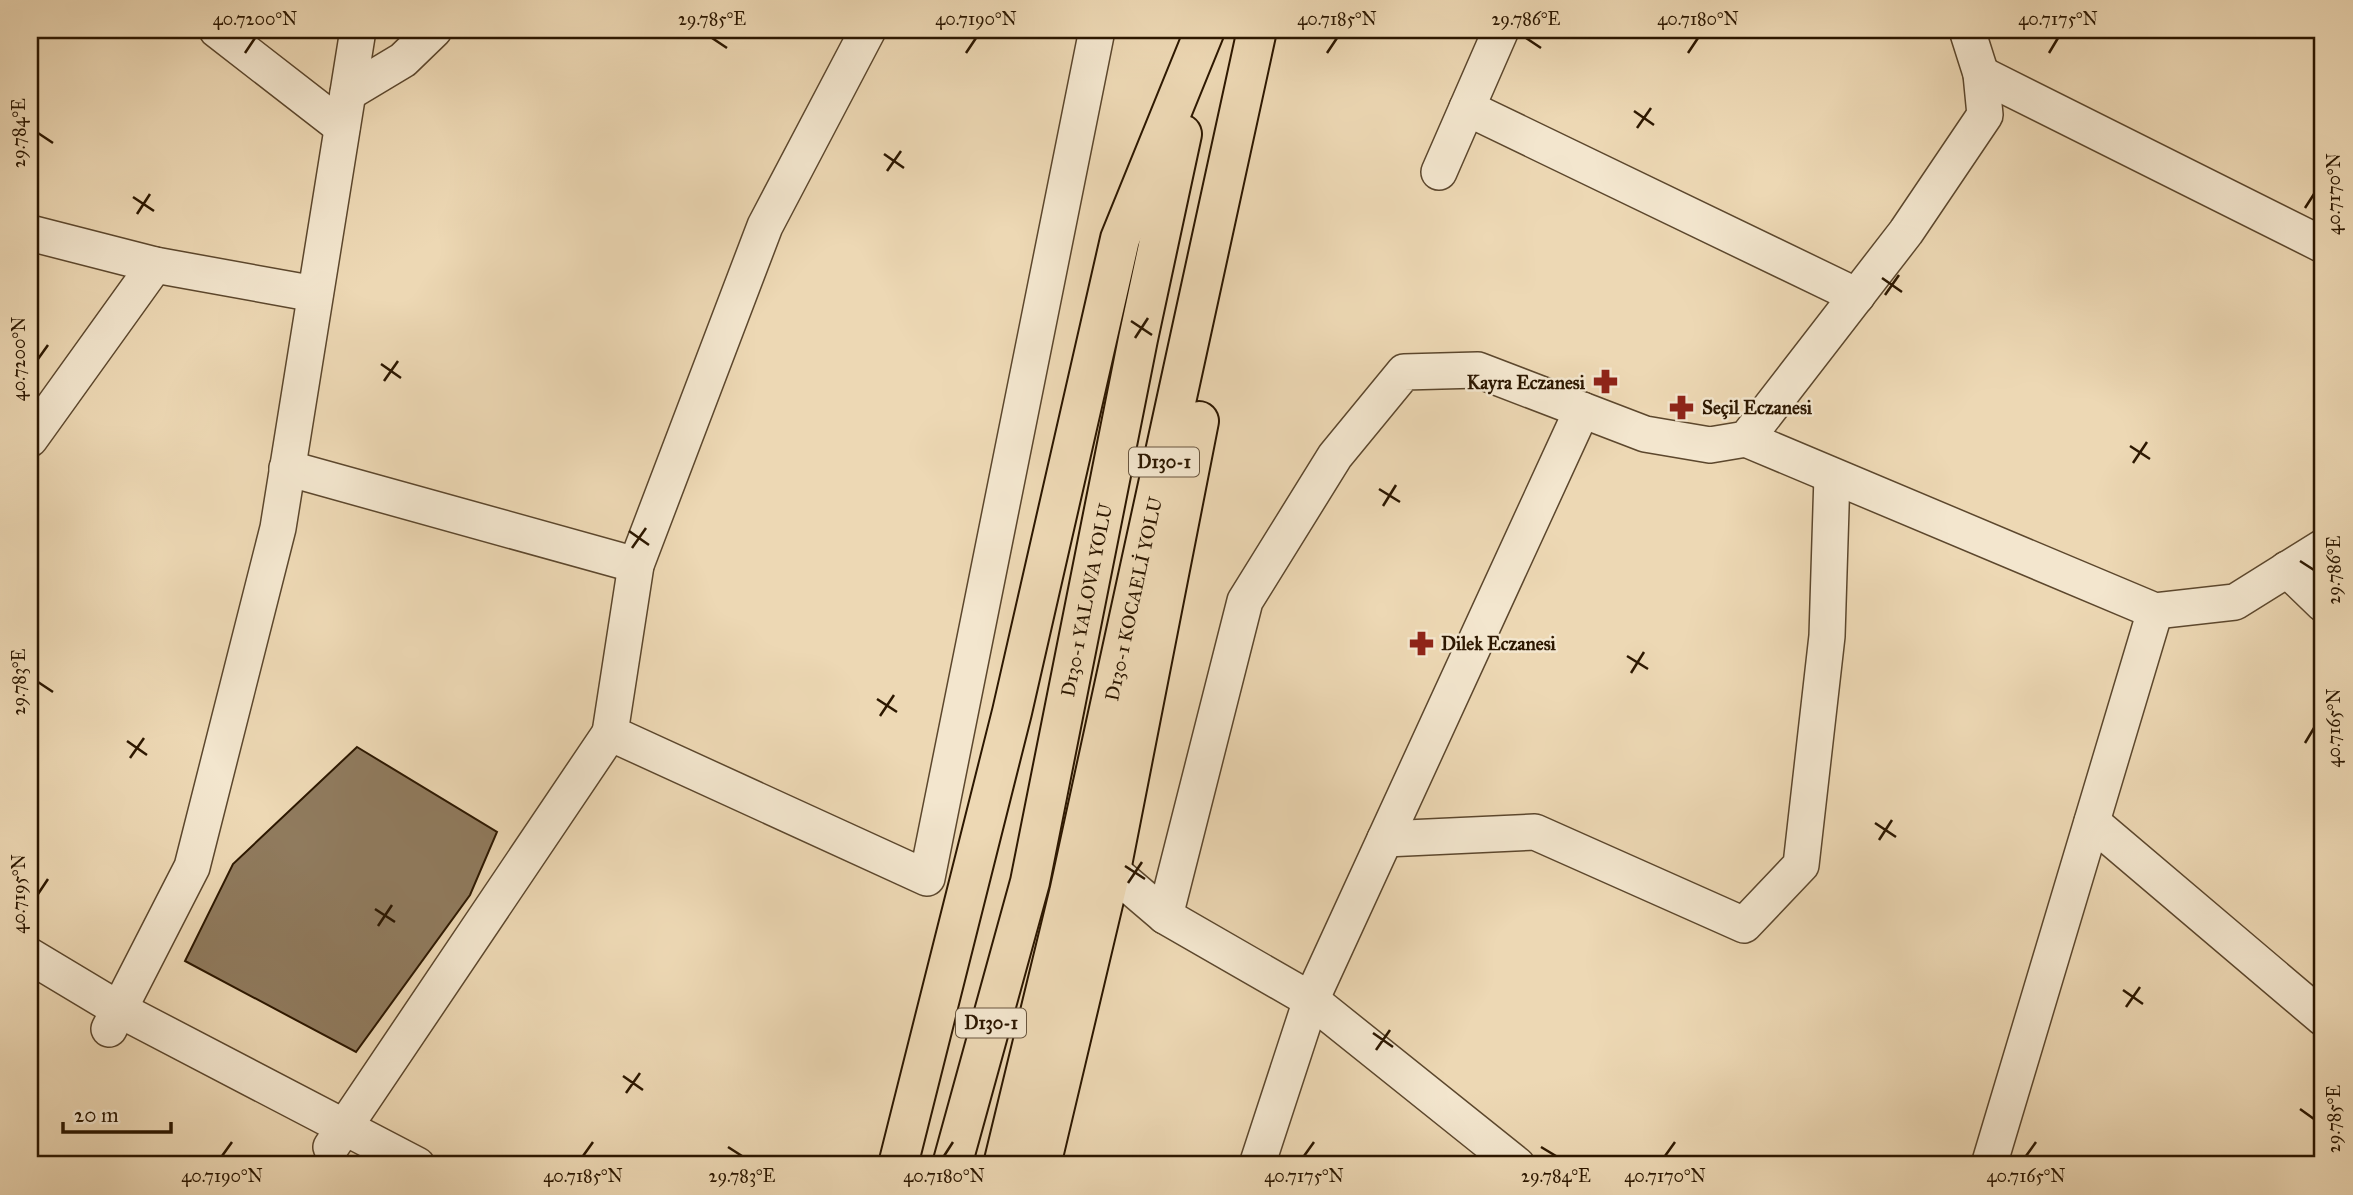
<svg xmlns="http://www.w3.org/2000/svg" width="2353" height="1195" font-family="'IM FELL Great Primer',serif">
<style>
.building{fill:#907b5e;stroke:#2c1700;stroke-width:2}
.lines{fill:none;stroke-linecap:round;stroke-linejoin:round}
.minor-casing{stroke:#5c472d;stroke-width:38}
.highway-casing{stroke:#2c1700;stroke-width:42}
.minor{stroke:#f3e6ce;stroke-width:35}
.highway{stroke:#edd8b4;stroke-width:38}
.ticks{fill:none;stroke:#2c1700;stroke-width:2.5}
.labels{text-anchor:middle;stroke-width:5;stroke-linejoin:round;paint-order:stroke}
.shield{fill:#f3e6ce;stroke:#68553e;stroke-width:2}
.shield-label{font-size:18px;font-weight:bold;fill:#2c1700}
.poi-label{font-size:19px;font-weight:bold;fill:#2c1700;stroke:#f3e6ce;text-anchor:start}
.street-label{font-size:19px;fill:#2c1700;stroke:#f3e6ce}
.neatline{fill:none;stroke:#2c1700;stroke-width:2.5}
.ticks-label{font-size:18px;text-anchor:middle;fill:#2c1700}
</style>
<rect width="100%" height="100%" fill="#edd8b4"/>
<filter id="stains"><feTurbulence type="fractalNoise" baseFrequency=".00286" numOctaves="4"/><feColorMatrix values="0 0 0 0 .2 0 0 0 0 .09 0 0 0 0 .02 0 0 0 .5 -.17"/></filter>
<radialGradient id="worn" r=".72"><stop offset=".6" stop-color="#630" stop-opacity="0"/><stop offset="1" stop-color="#630" stop-opacity=".3"/></radialGradient>
<!-- building -->
<path class="building" d="M357,747L497,832L470,895L356,1052L185,961L233,864Z"/>
<g class="lines">
<defs>
<g id="minor">
<path d="M217,30L342,127"/>
<path d="M868,30L765,226L636,565L610,733L927,878L1097,30"/>
<path d="M1981,74L2323,245"/>
<path d="M348,93L403,60L434,30"/>
<path d="M1467,108L1857,296"/>
<path d="M1439,172L1501,30"/>
<path d="M30,233L155,265L315,294"/>
<path d="M30,439L155,265"/>
<path d="M1746,439L2155,611L2235,602L2323,547"/>
<path d="M287,468L636,565"/>
<path d="M2287,569L2323,604"/>
<path d="M2092,822L2323,1018"/>
<path d="M1385,839L1535,832L1744,925L1801,865L1827,636L1832,476"/>
<path d="M1111,870L1165,916L1311,1000L1517,1165"/>
<path d="M1165,916L1245,601L1335,456L1404,372L1478,370L1645,434L1710,445L1746,439L1906,232L1985,115L1981,74L1967,30"/>
<path d="M30,956L120,1010L417,1165"/>
<path d="M109,1029L192,867L278,528L358,30"/>
<path d="M331,1147L610,733"/>
<path d="M1257,1165L1311,1000L1582,410"/>
<path d="M1989,1165L2155,611"/>
</g>
<g id="highway">
<path d="M898,1165L1012,712L1120,239L1205,30"/>
<path id="s1" d="M952,1165L1030,882L1138,339L1182,134"/>
<path id="s2" d="M1003,1165L1069,893L1257,30"/>
<path d="M1041,1165L1111,870L1199,421"/>
</g>
</defs>
<!-- minor casing -->
<use href="#minor" class="minor-casing"/>
<!-- highway casing -->
<use href="#highway" class="highway-casing"/>
<!-- minor -->
<use href="#minor" class="minor"/>
<!-- highway -->
<use href="#highway" class="highway"/>
</g>
<!-- ticks -->
<path class="ticks" d="M712,38L727,48M1526,38L1541,48M245,53L255,38M966,53L976,38M1327,53L1337,38M1688,53L1698,38M2049,53L2058,38M1634,111L1654,125M1637,128L1651,108M38,133L53,143M884,154L904,168M887,171L901,151M133,197L154,211M2305,208L2314,194M137,214L150,194M1882,278L1902,292M1885,295L1899,275M1131,321L1152,335M1135,338L1148,318M38,359L48,345M381,364L401,378M384,381L398,361M2130,446L2150,459M2133,463L2147,442M1379,489L1400,502M1383,506L1396,485M629,531L649,545M632,548L646,528M2300,561L2314,570M1627,656L1648,669M1631,673L1644,652M38,682L53,692M877,699L897,712M880,716L894,695M127,741L147,755M2305,743L2314,728M130,758L144,738M1875,823L1896,837M1879,840L1892,820M1125,866L1145,879M1128,883L1142,862M38,894L48,879M375,909L395,922M378,926L392,905M2123,990L2143,1004M2126,1007L2140,987M1373,1033L1393,1047M1376,1050L1390,1030M623,1076L643,1090M626,1093L640,1073M2300,1109L2314,1119M728,1147L742,1156M1541,1147L1556,1156M222,1156L232,1142M583,1156L593,1142M944,1156L953,1142M1304,1156L1314,1142M1665,1156L1675,1142M2026,1156L2036,1142"/>
<!-- icons -->
<defs>
<symbol id="pharmacy-bare" viewBox="-9 -9 18 18"><path d="M-2-6h4v4h4v4h-4v4h-4v-4h-4v-4h4Z" fill="#8f2418" stroke="#f3e6ce" stroke-width="2.5" paint-order="stroke"/></symbol>
</defs>
<g fill-rule="evenodd">
<use href="#pharmacy-bare" x="1588" y="364" width="35" height="35"/>
<use href="#pharmacy-bare" x="1664" y="390" width="35" height="35"/>
<use href="#pharmacy-bare" x="1404" y="626" width="35" height="35"/>
</g>
<g class="labels">
<!-- shield labels -->
<g class="shield">
<rect x="1129" y="447.5" width="70" height="29" rx="5"/>
<rect x="956" y="1008.5" width="70" height="29" rx="5"/>
</g>
<g class="shield-label">
<text x="1164" y="468">D130-1</text>
<text x="991" y="1029">D130-1</text>
</g>
<!-- poi labels -->
<g class="poi-label">
<text x="1585" y="389" text-anchor="end">Kayra Eczanesi</text>
<text x="1702" y="414">Seçil Eczanesi</text>
<text x="1441" y="650">Dilek Eczanesi</text>
</g>
<!-- street labels -->
<g class="street-label">
<text dy="7" stroke="none"><textPath href="#s2" startOffset="581">D130-1 KOCAELİ YOLU</textPath></text>
<text dy="7" stroke="none"><textPath href="#s1" startOffset="581">D130-1 YALOVA YOLU</textPath></text>
</g>
</g>
<!-- margin -->
<rect width="2353" height="1195" fill="none" stroke="#edd8b4" stroke-width="77"/>
<!-- scale -->
<path d="M63 1122v10h108v-10" fill="none" stroke="#2c1700" stroke-width="3.5"/>
<text x="74" y="1122" font-size="21" fill="#2c1700" stroke="#f3e6ce" stroke-width="5" paint-order="stroke">20 m</text>
<rect x="38" y="38" width="2276" height="1118" class="neatline"/>
<g class="ticks-label">
<text x="255" y="25">40.7200°N</text>
<text x="712" y="25">29.785°E</text>
<text x="976" y="25">40.7190°N</text>
<text x="1337" y="25">40.7185°N</text>
<text x="1526" y="25">29.786°E</text>
<text x="1698" y="25">40.7180°N</text>
<text x="2058" y="25">40.7175°N</text>
<text transform="translate(19 133) rotate(-90)" y="6">29.784°E</text>
<text transform="translate(2334 194) rotate(-90)" y="6">40.7170°N</text>
<text transform="translate(19 359) rotate(-90)" y="6">40.7200°N</text>
<text transform="translate(2334 570) rotate(-90)" y="6">29.786°E</text>
<text transform="translate(19 682) rotate(-90)" y="6">29.783°E</text>
<text transform="translate(2334 728) rotate(-90)" y="6">40.7165°N</text>
<text transform="translate(19 894) rotate(-90)" y="6">40.7195°N</text>
<text transform="translate(2334 1119) rotate(-90)" y="6">29.785°E</text>
<text x="222" y="1182">40.7190°N</text>
<text x="583" y="1182">40.7185°N</text>
<text x="742" y="1182">29.783°E</text>
<text x="944" y="1182">40.7180°N</text>
<text x="1304" y="1182">40.7175°N</text>
<text x="1556" y="1182">29.784°E</text>
<text x="1665" y="1182">40.7170°N</text>
<text x="2026" y="1182">40.7165°N</text>
</g>
<rect width="100%" height="100%" filter="url(#stains)"/>
<rect width="100%" height="100%" fill="url(#worn)"/>
</svg>
